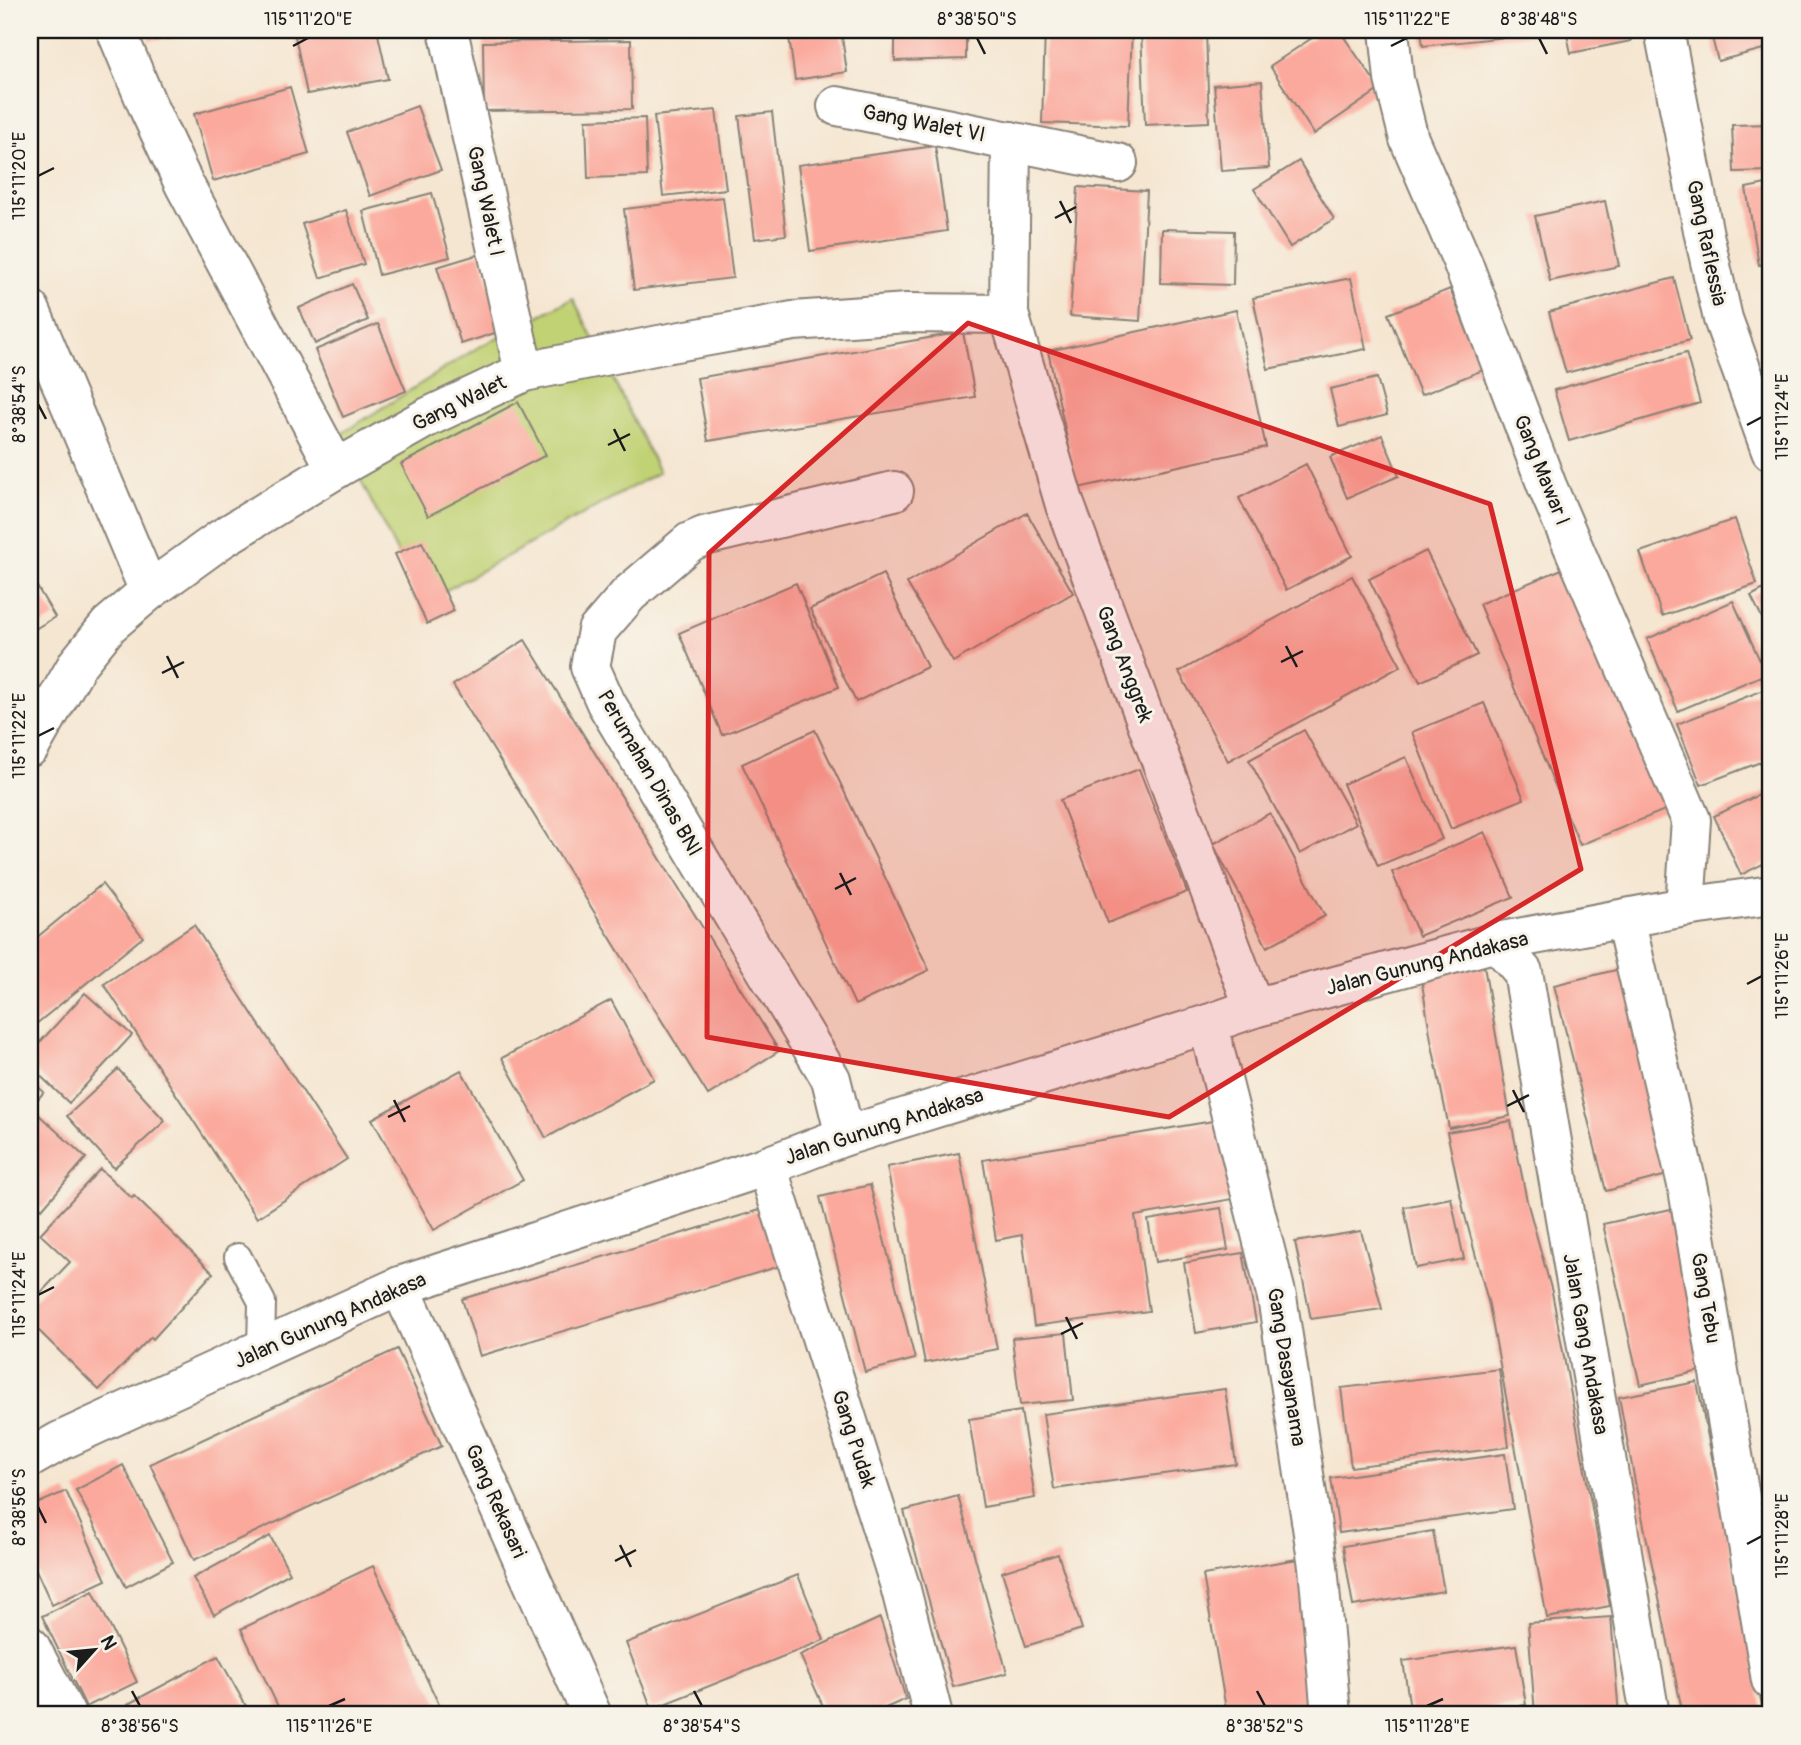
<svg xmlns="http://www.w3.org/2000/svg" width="1801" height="1745" font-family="Pangolin,sans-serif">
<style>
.green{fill:#c1d275;stroke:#6e7748;stroke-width:2}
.building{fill:#fba99c}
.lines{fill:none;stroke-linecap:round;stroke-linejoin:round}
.service-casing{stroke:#888176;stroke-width:30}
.minor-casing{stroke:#888176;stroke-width:42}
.tertiary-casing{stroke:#888176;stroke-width:42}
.service{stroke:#fff;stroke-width:26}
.minor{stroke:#fff;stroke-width:38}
.tertiary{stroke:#fff;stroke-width:38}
.marked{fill:#d62828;fill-opacity:0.2;stroke:#d62828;stroke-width:5;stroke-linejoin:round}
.ticks{fill:none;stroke:#1c1c1c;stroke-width:2.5}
.labels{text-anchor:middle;stroke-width:6;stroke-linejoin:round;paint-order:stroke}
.street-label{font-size:21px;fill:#1c1c1c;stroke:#f7f3e8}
.neatline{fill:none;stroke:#1c1c1c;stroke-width:2.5}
.ticks-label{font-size:18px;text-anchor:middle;fill:#1c1c1c}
</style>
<rect width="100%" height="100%" fill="#f7f3e8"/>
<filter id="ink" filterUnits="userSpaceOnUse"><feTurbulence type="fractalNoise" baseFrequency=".0143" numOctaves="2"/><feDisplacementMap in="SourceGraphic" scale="14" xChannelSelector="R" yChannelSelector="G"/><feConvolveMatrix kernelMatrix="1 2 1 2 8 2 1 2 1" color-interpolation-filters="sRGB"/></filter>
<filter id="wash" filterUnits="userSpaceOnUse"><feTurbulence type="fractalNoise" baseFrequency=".00686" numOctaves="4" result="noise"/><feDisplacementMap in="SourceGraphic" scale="28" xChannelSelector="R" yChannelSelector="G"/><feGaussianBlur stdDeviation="1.57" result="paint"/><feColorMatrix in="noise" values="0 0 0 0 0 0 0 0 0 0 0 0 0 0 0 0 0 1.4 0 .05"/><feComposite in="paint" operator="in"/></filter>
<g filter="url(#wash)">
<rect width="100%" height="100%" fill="#f5e6d1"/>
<!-- green -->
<path class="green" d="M573,298L659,472L423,603L338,436L477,348Z"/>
<g id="blocks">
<!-- building -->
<g class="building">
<path d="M148,30H257V32L149,40Z"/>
<path d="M327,30H377L388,79L307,94L295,36Z"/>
<path d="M788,30H841L847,72L795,80Z"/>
<path d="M895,30H966V59L895,61Z"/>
<path d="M1045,30H1132L1128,126L1042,123Z"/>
<path d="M1141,30H1206L1209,122L1145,125Z"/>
<path d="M1324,30H1339L1380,89L1314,134L1270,66Z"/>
<path d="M1421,30H1553V32L1423,46Z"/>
<path d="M1566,30H1629L1631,41L1571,53Z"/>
<path d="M1710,30H1771V47L1718,61Z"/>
<path d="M631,40L632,109L484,111L483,42Z"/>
<path d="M1262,81L1269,168L1221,171L1214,85Z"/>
<path d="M290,87L309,154L213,181L194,114Z"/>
<path d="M417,106L441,170L370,196L347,132Z"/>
<path d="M716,110L726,189L663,196L654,116Z"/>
<path d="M772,112L786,235L755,239L739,116Z"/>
<path d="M645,118L647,176L588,178L586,120Z"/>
<path d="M1771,124V171L1734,172L1732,125Z"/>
<path d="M935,146L947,231L810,251L798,165Z"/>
<path d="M1299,161L1334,219L1290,247L1254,189Z"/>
<path d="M1771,183V263L1759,265L1746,188Z"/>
<path d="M1078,187L1147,191L1140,321L1070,316Z"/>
<path d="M432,193L450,257L379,275L363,211Z"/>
<path d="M723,197L733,278L634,290L624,209Z"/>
<path d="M1605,201L1619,266L1550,281L1535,216Z"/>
<path d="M346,210L364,264L320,278L302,224Z"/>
<path d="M1162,229L1234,231L1233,285L1161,283Z"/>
<path d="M480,254L504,330L461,344L437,267Z"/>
<path d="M1351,278L1366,349L1268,369L1253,298Z"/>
<path d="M1674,278L1690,340L1566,373L1549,312Z"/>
<path d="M352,284L368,320L315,344L299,308Z"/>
<path d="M1450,289L1483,370L1421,395L1388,314Z"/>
<path d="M1236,310L1266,447L1078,488L1048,351Z"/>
<path d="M378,324L406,391L343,417L315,350Z"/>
<path d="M963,332L975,397L708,441L697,378Z"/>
<path d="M1686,353L1700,403L1569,441L1554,390Z"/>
<path d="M1377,378L1387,415L1339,427L1330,389Z"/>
<path d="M518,402L546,455L428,516L401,464Z"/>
<path d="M1382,435L1399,476L1347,498L1330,457Z"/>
<path d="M1306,464L1352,556L1286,590L1239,498Z"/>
<path d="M1027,513L1073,593L953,662L907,583Z"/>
<path d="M1735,519L1757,584L1662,616L1640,552Z"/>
<path d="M422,542L454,611L427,624L395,554Z"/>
<path d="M1426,551L1477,655L1420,682L1369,579Z"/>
<path d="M1576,563L1677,805L1580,845L1479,604Z"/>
<path d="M883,574L927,667L856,702L810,609Z"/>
<path d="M30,575L55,617L30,632Z"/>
<path d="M1352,576L1401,666L1228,761L1179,672Z"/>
<path d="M796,583L839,687L722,735L679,633Z"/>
<path d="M1771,585V635L1751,596Z"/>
<path d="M1733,601L1766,674L1678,711L1647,639Z"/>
<path d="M525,640L779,1051L708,1095L453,685Z"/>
<path d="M1771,687V758L1701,785L1677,724Z"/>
<path d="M1484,703L1524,799L1451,829L1412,732Z"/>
<path d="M815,730L929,970L855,1005L742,764Z"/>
<path d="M1304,730L1356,823L1300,854L1249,760Z"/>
<path d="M1406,757L1442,839L1378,866L1343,784Z"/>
<path d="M1139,769L1187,892L1108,923L1060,800Z"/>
<path d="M1771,789V860L1741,875L1714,816Z"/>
<path d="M1270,813L1325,916L1267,947L1213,844Z"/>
<path d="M1485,832L1513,897L1419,936L1392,872Z"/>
<path d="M102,884L143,937L30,1029V943Z"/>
<path d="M194,925L347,1159L257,1218L104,984Z"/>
<path d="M1484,966L1510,1116L1449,1128L1431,1040L1421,977Z"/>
<path d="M1624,968L1675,1173L1606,1191L1554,985Z"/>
<path d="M85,993L132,1035L69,1103L30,1066V1053Z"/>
<path d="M611,1000L654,1079L546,1138L502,1058Z"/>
<path d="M118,1069L165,1121L114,1168L67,1116Z"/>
<path d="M461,1070L523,1180L434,1230L372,1119Z"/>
<path d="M30,1080L44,1092L30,1108Z"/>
<path d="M38,1114L86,1158L42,1209L30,1197V1123Z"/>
<path d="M1219,1120L1233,1199L1135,1216L1149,1311L1034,1326L1022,1235L996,1240L983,1160Z"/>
<path d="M1511,1121L1527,1201L1552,1292L1610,1606L1547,1618L1489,1305L1464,1212L1447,1132Z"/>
<path d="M959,1153L997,1349L925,1363L887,1167Z"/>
<path d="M100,1169L132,1198L134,1196L213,1273L153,1339L151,1337L99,1390L30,1322V1304L70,1262L40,1234Z"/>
<path d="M870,1185L915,1359L865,1372L820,1197Z"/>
<path d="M1451,1198L1464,1259L1416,1268L1404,1207Z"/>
<path d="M770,1207L787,1264L480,1356L462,1299Z"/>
<path d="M1221,1208L1228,1250L1155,1262L1148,1220Z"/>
<path d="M1671,1209L1708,1369L1640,1385L1603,1224Z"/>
<path d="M1361,1231L1382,1309L1311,1319L1295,1242Z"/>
<path d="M1243,1253L1256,1322L1196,1333L1184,1263Z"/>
<path d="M1066,1333L1073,1400L1020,1405L1012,1338Z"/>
<path d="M397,1349L442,1446L194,1560L150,1464Z"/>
<path d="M1499,1369L1509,1447L1351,1467L1341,1388Z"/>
<path d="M1697,1382L1715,1472L1764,1715H1683L1636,1487L1619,1397Z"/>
<path d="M1225,1389L1236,1464L1054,1489L1043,1414Z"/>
<path d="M1021,1411L1035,1498L983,1507L969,1419Z"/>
<path d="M1505,1454L1513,1509L1339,1533L1331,1478Z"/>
<path d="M123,1465L173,1562L126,1587L76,1490Z"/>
<path d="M66,1491L106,1580L52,1605L30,1557V1507Z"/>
<path d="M958,1496L1007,1673L953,1687L904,1511Z"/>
<path d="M1433,1531L1444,1591L1353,1606L1343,1546Z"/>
<path d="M270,1536L290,1573L214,1615L193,1578Z"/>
<path d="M1058,1554L1082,1629L1026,1646L1002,1572Z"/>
<path d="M1298,1559L1324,1715H1227L1203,1575Z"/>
<path d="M373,1566L444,1715H282L241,1629Z"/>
<path d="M798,1575L824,1640L652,1709L626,1643Z"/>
<path d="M93,1591L137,1682L86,1707L42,1616Z"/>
<path d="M1611,1617L1619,1715H1535L1528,1623Z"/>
<path d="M880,1618L906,1699L870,1715H827L800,1655Z"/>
<path d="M1516,1645L1526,1705L1450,1715H1411L1403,1661Z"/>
<path d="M218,1656L251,1715H134L128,1704Z"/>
<path d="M30,1672L50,1715H30Z"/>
</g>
</g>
</g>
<g filter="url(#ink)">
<use href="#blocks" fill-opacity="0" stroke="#888176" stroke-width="2"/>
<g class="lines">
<defs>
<path id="service" d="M238,1257L262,1302L261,1350"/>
<g id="minor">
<path d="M116,30L149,109L184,184L336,469"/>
<path d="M448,30L524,372"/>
<path d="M1389,30L1394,79L1409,139L1462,261L1547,486L1691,820L1685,907"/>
<path d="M1664,30L1704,235L1723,319L1771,451"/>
<path d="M837,106L1118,163"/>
<path d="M1011,141L1009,314L1065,505L1254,1008"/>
<path d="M30,309L149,591"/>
<path d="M30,747L78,663L109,625L149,591L221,539L336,469L426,418L524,372L659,345L793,321L907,313L1009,314"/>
<path d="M1625,919L1688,1189L1771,1680"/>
<path d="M1497,942L1523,972L1650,1715"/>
<path d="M1208,1024L1277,1297L1318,1566L1331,1715"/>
<path d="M845,1136L831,1079L606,703L590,667L597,631L629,594L690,542L704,536L894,491"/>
<path d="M767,1166L900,1586L933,1715"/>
<path d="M400,1286L592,1715"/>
<path d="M30,1646L66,1715"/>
</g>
<path id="tertiary" d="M30,1458L60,1441L400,1286L767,1166L845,1136L1208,1024L1254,1008L1497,942L1685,907L1771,895"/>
</defs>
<!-- service casing -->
<use href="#service" class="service-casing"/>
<!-- minor casing -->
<use href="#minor" class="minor-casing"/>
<!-- tertiary casing -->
<use href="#tertiary" class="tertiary-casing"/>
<!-- service -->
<use href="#service" class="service"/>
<!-- minor -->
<use href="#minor" class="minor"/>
<!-- tertiary -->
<use href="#tertiary" class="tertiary"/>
</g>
</g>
<!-- marked area -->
<path class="marked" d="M968,323L1490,504L1581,869L1169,1117L707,1037L709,553Z"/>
<!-- ticks -->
<path class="ticks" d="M977,38L985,54M1539,38L1547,54M293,46L308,38M1391,46L1407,38M38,176L54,168M1060,201L1071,223M1055,218L1076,207M38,404L46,419M1747,425L1762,417M614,429L625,451M608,445L630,434M1286,646L1297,667M167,656L178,678M1281,662L1303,651M162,673L184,662M38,736L54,728M840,873L851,895M835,889L856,878M1747,984L1762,976M1513,1090L1524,1112M394,1100L405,1122M1507,1106L1529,1095M388,1117L410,1106M38,1295L54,1287M1066,1317L1077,1339M1061,1334L1083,1323M38,1507L46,1523M1747,1544L1762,1536M620,1545L631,1567M615,1561L636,1550M132,1691L140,1706M694,1691L702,1706M1257,1691L1265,1706M329,1706L345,1699M1427,1706L1443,1699"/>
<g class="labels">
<!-- street labels -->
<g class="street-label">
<text transform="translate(924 123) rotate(11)" y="7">Gang Walet VI</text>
<text transform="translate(486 201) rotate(78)" y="7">Gang Walet I</text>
<text transform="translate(1707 243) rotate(78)" y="7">Gang Raflessia</text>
<text transform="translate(459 403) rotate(-26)" y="7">Gang Walet</text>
<text transform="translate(1542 470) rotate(68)" y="7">Gang Mawar I</text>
<text transform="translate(1125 664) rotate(69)" y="7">Gang Anggrek</text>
<text transform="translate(650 773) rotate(60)" y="7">Perumahan Dinas BNI</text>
<text transform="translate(1427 963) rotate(-14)" y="7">Jalan Gunung Andakasa</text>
<text transform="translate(884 1126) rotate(-18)" y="7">Jalan Gunung Andakasa</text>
<text transform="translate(1706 1298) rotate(80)" y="7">Gang Tebu</text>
<text transform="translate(330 1320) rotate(-24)" y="7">Jalan Gunung Andakasa</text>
<text transform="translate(1586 1344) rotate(80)" y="7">Jalan Gang Andakasa</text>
<text transform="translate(1287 1367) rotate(81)" y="7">Gang Dasayanama</text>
<text transform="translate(854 1439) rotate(72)" y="7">Gang Pudak</text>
<text transform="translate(496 1501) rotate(66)" y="7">Gang Rekasari</text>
</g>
</g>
<!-- margin -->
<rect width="1801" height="1745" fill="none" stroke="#f7f3e8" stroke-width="77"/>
<!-- north arrow -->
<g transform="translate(94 1650) rotate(63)" stroke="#f7f3e8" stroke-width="5" paint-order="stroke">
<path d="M0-5L12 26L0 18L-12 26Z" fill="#1c1c1c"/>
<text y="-10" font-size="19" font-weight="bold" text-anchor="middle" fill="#1c1c1c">N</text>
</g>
<rect x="38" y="38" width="1724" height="1668" class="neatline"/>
<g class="ticks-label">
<text x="308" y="25">115°11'20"E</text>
<text x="977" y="25">8°38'50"S</text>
<text x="1407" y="25">115°11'22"E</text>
<text x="1539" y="25">8°38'48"S</text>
<text transform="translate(19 176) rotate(-90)" y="6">115°11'20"E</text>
<text transform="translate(19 404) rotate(-90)" y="6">8°38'54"S</text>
<text transform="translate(1782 417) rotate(-90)" y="6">115°11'24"E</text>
<text transform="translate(19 736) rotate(-90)" y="6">115°11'22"E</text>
<text transform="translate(1782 976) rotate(-90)" y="6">115°11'26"E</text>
<text transform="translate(19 1295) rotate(-90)" y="6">115°11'24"E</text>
<text transform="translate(19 1507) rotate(-90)" y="6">8°38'56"S</text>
<text transform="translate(1782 1536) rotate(-90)" y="6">115°11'28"E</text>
<text x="140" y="1732">8°38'56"S</text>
<text x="329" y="1732">115°11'26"E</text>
<text x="702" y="1732">8°38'54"S</text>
<text x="1265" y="1732">8°38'52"S</text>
<text x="1427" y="1732">115°11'28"E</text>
</g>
</svg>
